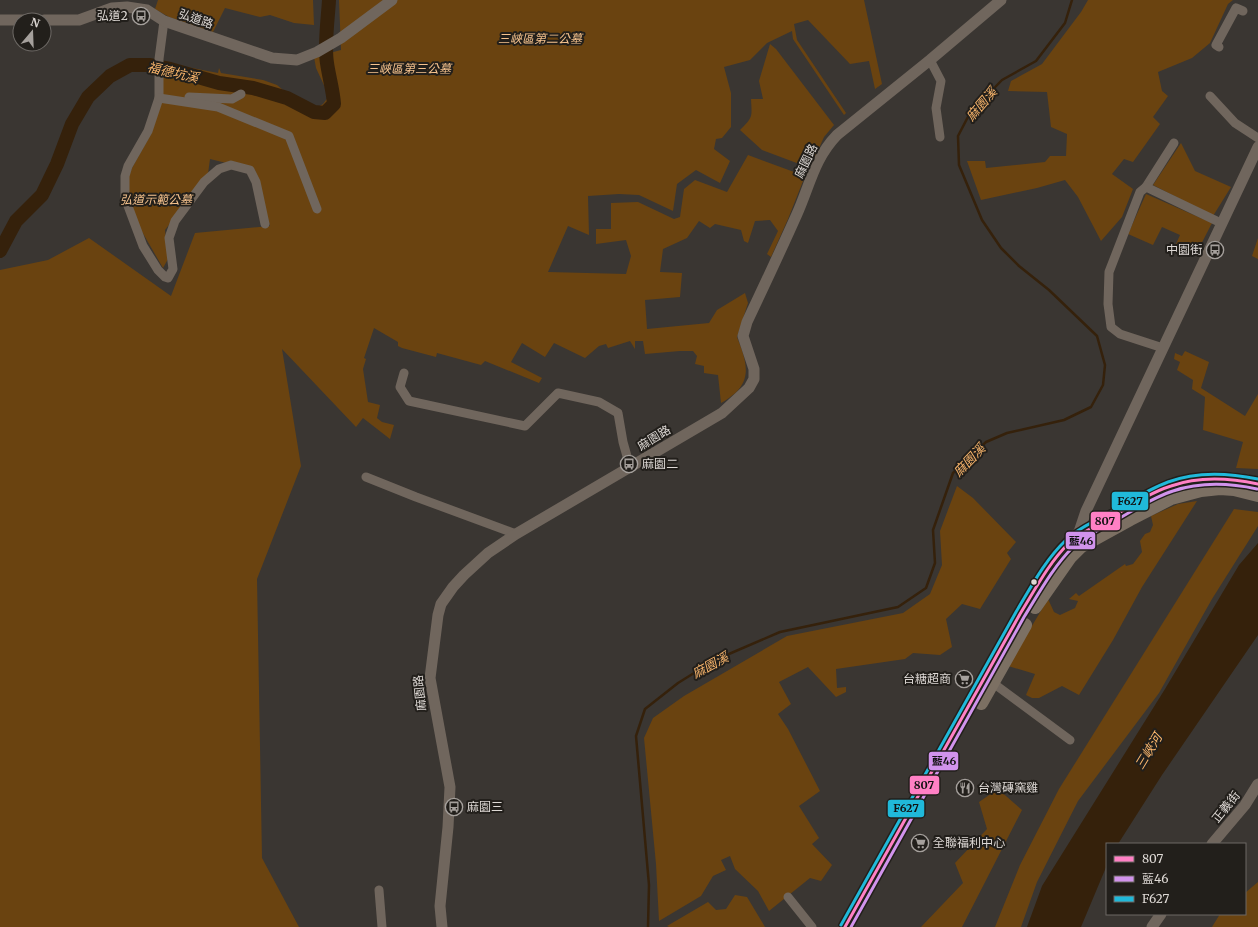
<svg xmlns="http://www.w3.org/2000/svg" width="1258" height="927" font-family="Merriweather,'Noto Sans TC',serif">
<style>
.green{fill:#6a4310}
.water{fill:#35210b}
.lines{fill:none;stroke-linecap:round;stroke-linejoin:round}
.stream{stroke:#35210b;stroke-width:2.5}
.river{stroke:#35210b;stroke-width:14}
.minor{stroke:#70665d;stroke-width:9}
.tertiary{stroke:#70665d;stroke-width:11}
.primary{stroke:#7c7063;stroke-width:14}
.bus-1-casing{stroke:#221f1b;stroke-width:6}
.bus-2-casing{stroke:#221f1b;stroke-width:6}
.bus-3-casing{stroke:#221f1b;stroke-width:6}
.bus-1{stroke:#ff80c5;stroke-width:3}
.bus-2{stroke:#d193ec;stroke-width:3}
.bus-3{stroke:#20b9da;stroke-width:3}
.bus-dot{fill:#ded9d5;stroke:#221f1b;stroke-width:1.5}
.labels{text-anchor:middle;stroke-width:4;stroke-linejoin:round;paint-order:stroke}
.poi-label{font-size:12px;fill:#ded9d5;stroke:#221f1b;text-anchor:start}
.street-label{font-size:12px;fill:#ded9d5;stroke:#221f1b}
.park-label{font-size:12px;font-style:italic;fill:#f5c28d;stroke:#221f1b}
.water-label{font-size:13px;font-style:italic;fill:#fab66c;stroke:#221f1b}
.line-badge{stroke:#221f1b;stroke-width:1.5}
.pale-badge-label{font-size:11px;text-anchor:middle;font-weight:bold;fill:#111}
</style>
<rect width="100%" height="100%" fill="#3a3632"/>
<g class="green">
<path d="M158,0h155l1,25 -20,-2 -24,-8 -10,2 -35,-9 -12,24 -44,-15 -14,-8z"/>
<path d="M339,0h525l18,84 -7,5 -6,-28 -19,3 -42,-44 -14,4 3,16 49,73 -2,2 -51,-76 -1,-8 -25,12 -17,17 -26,7 7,26v34l-9,11 -6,1 -2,10 16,12 -10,22 -24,-13 -19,14 -4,27 -34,-16 -20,-1 -31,2 1,39 -21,-9 -20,46 78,2 5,-18 -5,-16 -30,4v-15h15v-26l27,-1 36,17 6,-2 4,-28 11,-9 32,12 21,-37 57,21 -17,43 -17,38 -4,-3 11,-23 -8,-11 -15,1 -7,22 -4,-2 -3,-11 -26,-6 -5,4 -11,-7 -12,17 -24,11 -3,23 22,1 -2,24 -35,3 2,29 62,-6 8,-13 28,-17 3,10 -11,34c12,30 16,48 -16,66l-3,-28 -14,-2v-7l-9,-2 2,-8 -4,-5h-13l-35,3 -2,-13h-8v8l-5,-8 -22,7 -2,-4 -7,2 -14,12 -31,-15 -9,14 -23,-14 -11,19 31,16 -3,5 -54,-22 -4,4 -44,-12 -1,4 -34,-9 -4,-2v-4l-24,-14 -10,30 2,1 -3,10 5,33 12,3 -3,13 5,4 12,3 -4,14 -27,-21 -7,9 -74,-78 19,117 -44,113 5,279 37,69h-299v-657l48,-10 41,-22 82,58 24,-63 75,-7 -15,-56 -45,-11 -2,15 -43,56 3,29 -5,9 -26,-45 -9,-27v-18l4,-10 19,-34 11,-39 2,-34 23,6 31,6 1,-5 2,5 42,7 14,5 12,10 16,10 13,2 5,-3 6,-8 -13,-28 -2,-11 27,-7z"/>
<path d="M1088,0h145l-5,4 -18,39 -18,15 -34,14 4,19 6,5 -15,21 7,7 -27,38 -9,-3 -12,15 21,15 -11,28 -21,24 -23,-44 -13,-17 -28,8 -56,12 -14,-39h18l1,7 59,-6 5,-6h16l1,-22 -16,-7 -4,-35 -39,-1 3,-10 31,-17 39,-52z"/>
<path d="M770,44l6,5 58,76 -10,12 -14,31 -48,-18 -22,-20c13,-13 12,-12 11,-31h12l-4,-18z"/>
<path d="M1181,143l14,28 36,16 -18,29 -60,-31z"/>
<path d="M1146,194l66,29 -16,31 -20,-10 4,-9 -18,-8 -9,18 -25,-11z"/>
<path d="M1258,238v21l-6,-3z"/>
<path d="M1185,351l24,11 -8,26 44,28 13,-22v75l-22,-1 7,-26 -40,-12 2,-33 -13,-8 1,-9 -16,-10 3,-8 -6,-3 1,-6 7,3z"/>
<path d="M957,486l16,12 43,44 -9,11 4,6 -31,50 -18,-5 -16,15 6,28 -12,8 -27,-2 -8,6 -69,10 1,19 9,-1v5l-10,5 -28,-30 -29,15 12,22 -13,10 10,15 32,62 -21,15 20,32 -7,6 20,21 -11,16 -11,-3 -41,33 -11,-20 -23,-22 -5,-13 -9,4 5,10 -13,6 -12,20 -42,25 -3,-57 -12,-126 9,-20 31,-22 103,-60 116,-23 27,-19 12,-29 -2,-34z"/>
<path d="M1197,501l-55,86 -29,53 -34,55 -17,-9 -23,12h-7l-6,-3 9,-21 -27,-8 40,-67 6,13 6,3 15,-7 3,-7 -9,-2 7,-6 3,3 46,-32 1,2 7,-2 9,-12 -2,-11 5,-7 5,-2 3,-7 -2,-9 27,-12z"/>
<path d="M1234,509l24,3v14l-46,73 -53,94 -81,108 -41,81 -16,45h-26l25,-62 39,-76z"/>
<path d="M998,789l24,21 -60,117h-41l42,-44 -8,-20 32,-34 -8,-27z"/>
<path d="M1258,882v45h-46l8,-13h25v-21z"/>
<path d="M735,895l12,2 18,30h-96l-2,-1 41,-24 8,8 10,-1z"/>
</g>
<path class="water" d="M1258,543v92l-96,140 -44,69h-11v21l-26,62h-54l15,-41 123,-197 74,-124z"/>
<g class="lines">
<path class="stream" d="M648,927l1,-42 -13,-149 9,-27 33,-26 37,-23 65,-28 118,-25 28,-19 9,-25 -2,-33 20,-57 33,-31 21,-9 57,-13 27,-13 12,-22 2,-20 -8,-29 -48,-46 -30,-24 -18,-18 -19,-28 -23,-55 -1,-29 12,-23 32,-33 34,-19 29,-38 7,-23"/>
<path class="river" d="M0,251l16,-30 26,-26 15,-31 15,-40 16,-27 22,-21 20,-11h19l21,4 49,14 34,5 34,10 27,14 11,1 9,-9c-1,-14 -5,-27 -7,-41 -3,-18 1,-44 2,-63"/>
<g class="minor">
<path d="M164,21l-5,38v39l-11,33 -20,35 -3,10v22l18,48 15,24 7,7 3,1 5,-9 -4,-31 6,-17 29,-39 15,-13 12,-4 19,5 6,12 9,42"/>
<path d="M1219,47l-3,-2 20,-37 7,3"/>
<path d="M930,60l11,21 -5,27 4,29"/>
<path d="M1210,96l25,27 23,15"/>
<path d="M189,97l43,2 9,-5"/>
<path d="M159,98l59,9 71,29 28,73"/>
<path d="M1146,187l28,-44"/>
<path d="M1163,348l-43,-14 -9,-7 -3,-23 1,-32 31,-80 6,-5 75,36"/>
<path d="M404,373l-4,14 9,14 116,25 33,-33 41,9 19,11 5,29 7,25"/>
<path d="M366,477l50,20 100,37"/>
<path d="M993,683l77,57"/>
<path d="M379,890l3,37"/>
<path d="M788,897l24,30"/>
</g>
<g class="tertiary">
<path d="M0,20h26"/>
<path d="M44,20h35l33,-12 15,-1 20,3 17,11 108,37 25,2 20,-8 24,-14 51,-38"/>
<path d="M1079,538l-1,-3 8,-24 172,-364"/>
<path d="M1212,844l33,-39 13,-21"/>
<path d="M442,927l-2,-21 8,-79 2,-40 -20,-109 8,-63 3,-11 12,-17 11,-12 24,-22 28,-19 206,-121 27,-25 5,-9v-10l-11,-33 4,-14c17,-36 34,-72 50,-108 13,-29 17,-55 40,-79l93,-75 71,-60"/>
<path d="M1152,927l9,-13"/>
</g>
<g class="primary">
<path d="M1035,607l35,-50 11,-11 49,-27 41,-21 30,-8 19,-2 14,1 24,6"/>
<path d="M981,703l44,-78"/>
<path d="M845,927l175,-313c17,-27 33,-58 57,-78 10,-8 24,-12 35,-19 19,-10 38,-23 59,-31 28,-9 59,-9 87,-2"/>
</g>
<defs>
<path id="bus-1" d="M845,927l175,-313c15,-24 28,-50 48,-70 12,-12 27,-17 41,-25 20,-12 40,-26 62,-33 28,-10 59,-8 87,-2"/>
<path id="bus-2" d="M851,927l173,-310c15,-24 29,-50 49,-70 11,-11 25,-16 38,-24 20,-11 40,-25 62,-32 27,-9 56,-8 84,-2"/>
<path id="bus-3" d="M841,925l175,-313c15,-25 29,-52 50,-72 12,-12 26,-17 41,-26 20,-11 40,-24 61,-32 29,-11 61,-9 90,-3"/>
</defs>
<use href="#bus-1" class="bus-1-casing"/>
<use href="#bus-2" class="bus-2-casing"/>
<use href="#bus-3" class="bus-3-casing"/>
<use href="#bus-1" class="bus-1"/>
<use href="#bus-2" class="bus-2"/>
<use href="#bus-3" class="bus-3"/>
</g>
<defs>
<symbol id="bus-ring" viewBox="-11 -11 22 22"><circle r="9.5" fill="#221f1b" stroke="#a5a09c" stroke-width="1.5"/><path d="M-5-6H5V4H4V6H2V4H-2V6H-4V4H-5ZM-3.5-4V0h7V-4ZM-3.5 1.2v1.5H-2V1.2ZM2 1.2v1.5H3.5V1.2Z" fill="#a5a09c"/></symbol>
<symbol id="supermarket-ring" viewBox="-11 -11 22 22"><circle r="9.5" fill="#221f1b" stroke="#a5a09c" stroke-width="1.5"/><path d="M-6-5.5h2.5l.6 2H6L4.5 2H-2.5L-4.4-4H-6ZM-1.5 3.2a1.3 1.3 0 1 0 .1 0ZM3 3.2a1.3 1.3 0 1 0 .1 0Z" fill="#a5a09c"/></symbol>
<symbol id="restaurant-ring" viewBox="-11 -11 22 22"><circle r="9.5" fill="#221f1b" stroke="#a5a09c" stroke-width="1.5"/><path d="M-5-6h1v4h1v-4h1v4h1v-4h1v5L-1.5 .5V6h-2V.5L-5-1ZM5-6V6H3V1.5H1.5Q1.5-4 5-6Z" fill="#a5a09c"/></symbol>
</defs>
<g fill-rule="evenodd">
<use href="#bus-ring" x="131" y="6" width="20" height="20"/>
<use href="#bus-ring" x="1205" y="240" width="20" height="20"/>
<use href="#bus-ring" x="619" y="454" width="20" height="20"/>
<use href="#supermarket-ring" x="954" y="669" width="20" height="20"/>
<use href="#restaurant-ring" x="955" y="778" width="20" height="20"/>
<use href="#bus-ring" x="444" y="797" width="20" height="20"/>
<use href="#supermarket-ring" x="910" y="833" width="20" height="20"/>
</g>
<circle class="bus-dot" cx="1034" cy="582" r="3.5"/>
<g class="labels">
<g class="poi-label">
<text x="128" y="20" text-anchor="end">弘道2</text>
<text x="1202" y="254" text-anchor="end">中園街</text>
<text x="642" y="468">麻園二</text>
<text x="951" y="683" text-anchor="end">台糖超商</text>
<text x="978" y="792">台灣磚窯雞</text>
<text x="467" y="811">麻園三</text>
<text x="933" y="847">全聯福利中心</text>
</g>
<g class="street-label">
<text transform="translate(196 19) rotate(19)" y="4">弘道路</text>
<text transform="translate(806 161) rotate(-64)" y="4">麻園路</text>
<text transform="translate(654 438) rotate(-31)" y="4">麻園路</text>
<text transform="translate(420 693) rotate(-96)" y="4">麻園路</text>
<text transform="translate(1226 807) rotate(-51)" y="4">正義街</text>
</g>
<g class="park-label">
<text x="540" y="43">三峽區第二公墓</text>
<text x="409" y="73">三峽區第三公墓</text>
<text x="156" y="204">弘道示範公墓</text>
</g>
<g class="water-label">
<text transform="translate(173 72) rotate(13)" y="5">福德坑溪</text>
<text transform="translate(981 104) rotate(-49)" y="5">麻園溪</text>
<text transform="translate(969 460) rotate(-46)" y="5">麻園溪</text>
<text transform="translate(710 665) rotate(-28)" y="5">麻園溪</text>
<text transform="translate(1148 751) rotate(-59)" y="5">三峽河</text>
</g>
</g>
<g class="line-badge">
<rect x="1111" y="491" width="38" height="20" rx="4" fill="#20b9da"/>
<rect x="1090" y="511" width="31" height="20" rx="4" fill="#ff80c5"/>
<rect x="1065" y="531" width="31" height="19" rx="4" fill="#d193ec"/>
<rect x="928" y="751" width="31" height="20" rx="4" fill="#d193ec"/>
<rect x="909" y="775" width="31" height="20" rx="4" fill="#ff80c5"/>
<rect x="887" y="799" width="38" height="19" rx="4" fill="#20b9da"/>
</g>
<g class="pale-badge-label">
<text x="1130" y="505">F627</text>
<text x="1105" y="525">807</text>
<text x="1081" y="545">藍46</text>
<text x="944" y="765">藍46</text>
<text x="924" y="789">807</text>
<text x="906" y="812">F627</text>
</g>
<rect x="1106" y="843" width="140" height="72" fill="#221f1b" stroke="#6d6965"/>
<rect x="1114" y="856" width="20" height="6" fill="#ff80c5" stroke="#6d6965"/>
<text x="1142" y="863" font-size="12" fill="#ded9d5">807</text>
<rect x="1114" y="876" width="20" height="6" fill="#d193ec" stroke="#6d6965"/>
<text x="1142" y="883" font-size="12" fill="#ded9d5">藍46</text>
<rect x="1114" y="896" width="20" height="6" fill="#20b9da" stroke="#6d6965"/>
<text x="1142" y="903" font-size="12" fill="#ded9d5">F627</text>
<g transform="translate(32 32) rotate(19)"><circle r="19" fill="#221f1b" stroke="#6d6965"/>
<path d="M0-3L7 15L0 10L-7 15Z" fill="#a5a09c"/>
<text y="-6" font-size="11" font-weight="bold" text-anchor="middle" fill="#ded9d5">N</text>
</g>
</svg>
